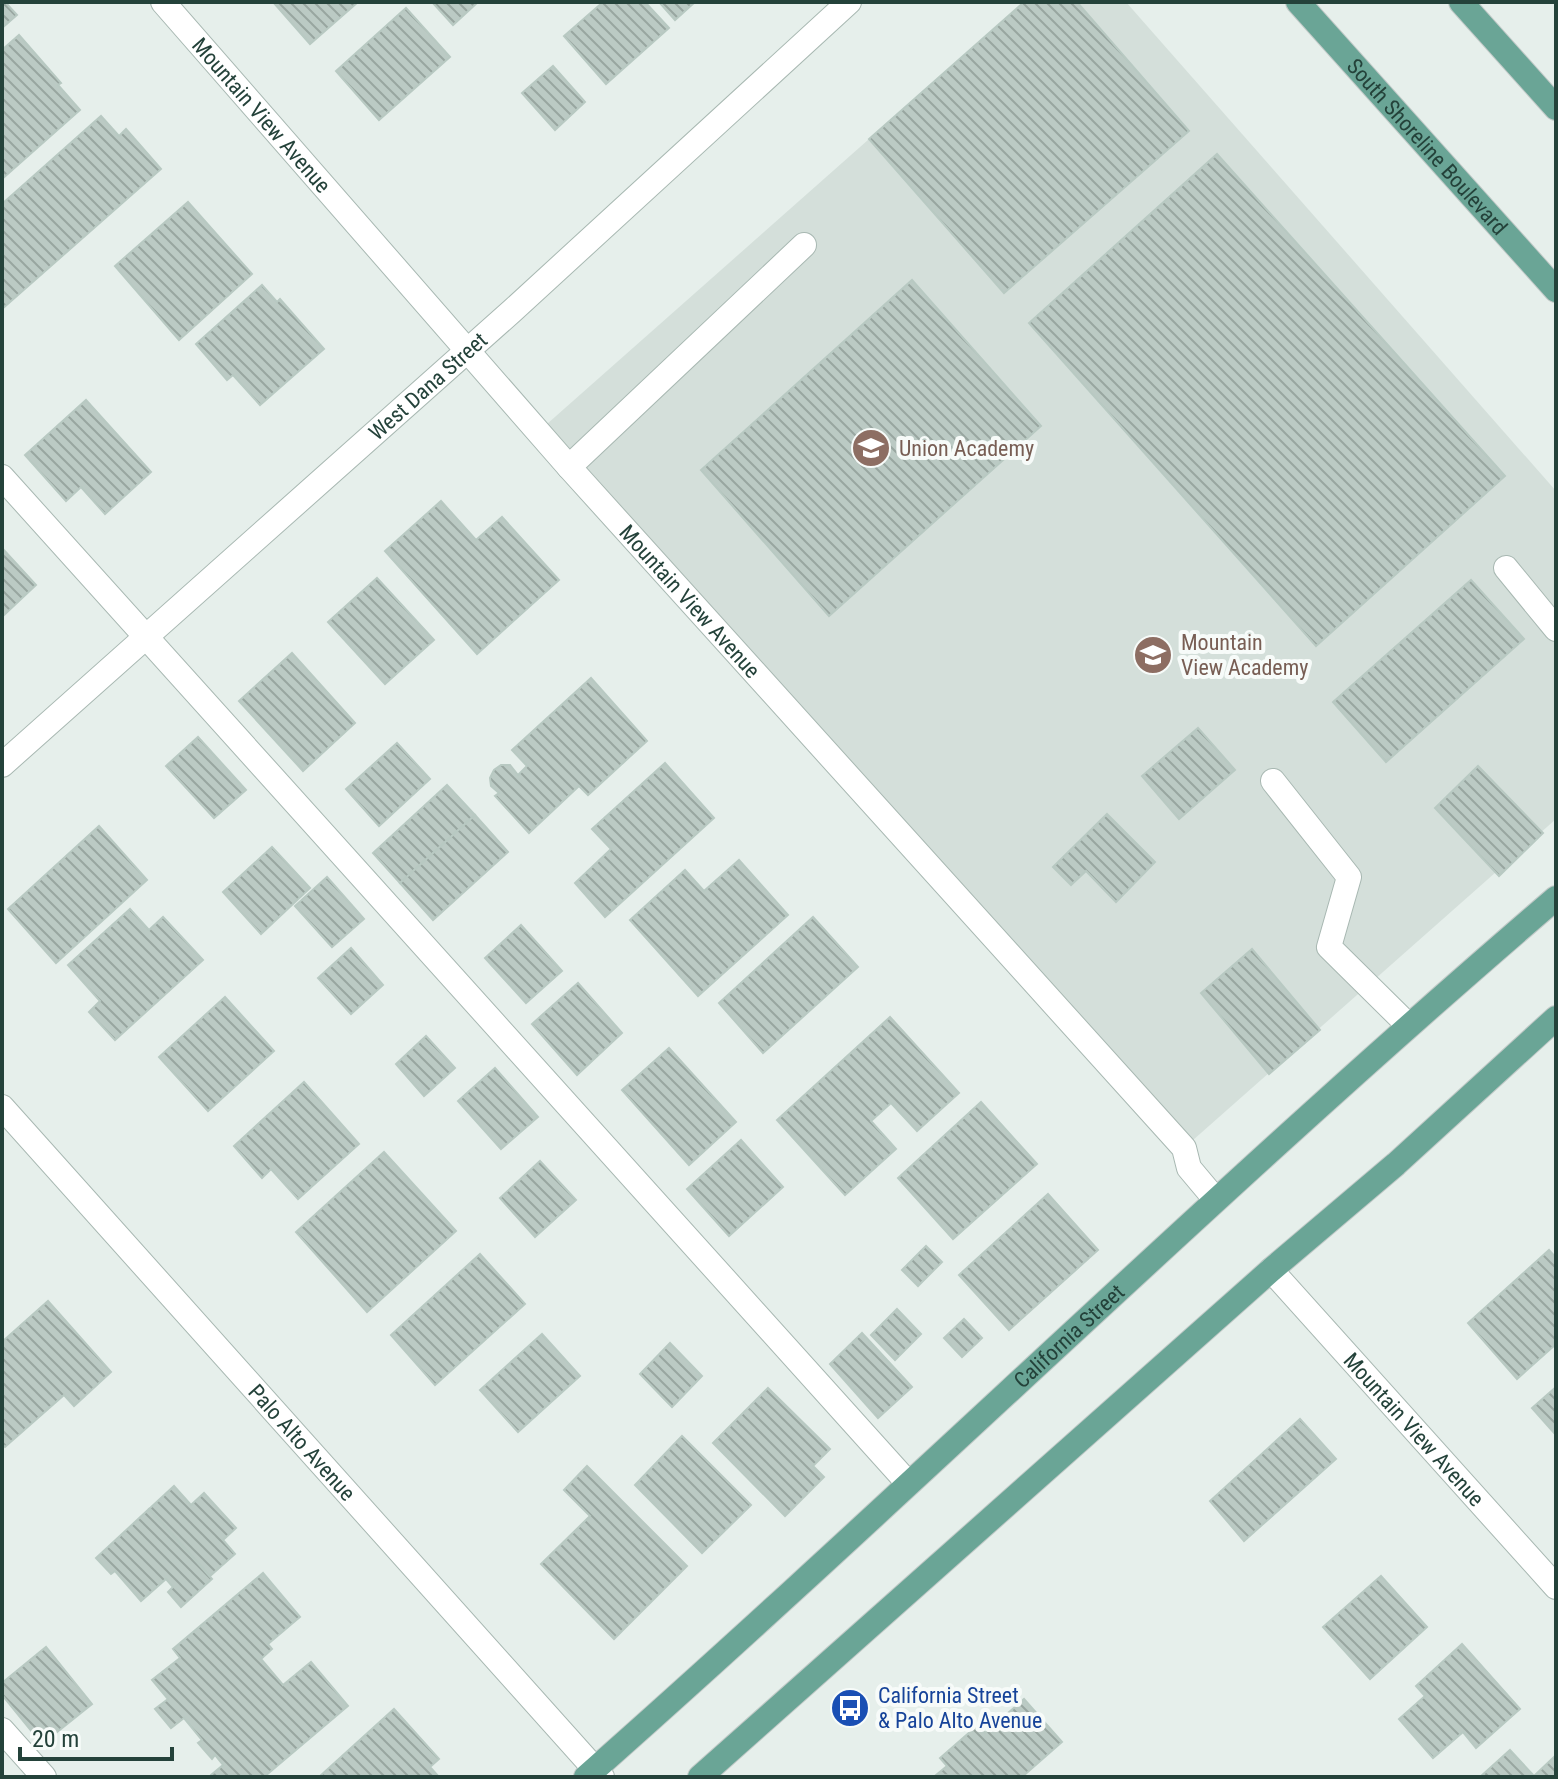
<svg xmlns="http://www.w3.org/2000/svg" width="1558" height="1779" font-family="'Roboto Condensed',sans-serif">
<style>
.built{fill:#d4dfda}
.building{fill:url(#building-back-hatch);stroke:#b8c9c2;stroke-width:2}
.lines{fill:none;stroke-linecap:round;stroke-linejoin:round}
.minor-casing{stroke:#a8b8b2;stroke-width:26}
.major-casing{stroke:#c2cac8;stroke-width:26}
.minor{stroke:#fff;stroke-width:24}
.major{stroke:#6aa596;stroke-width:24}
.labels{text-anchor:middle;stroke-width:8;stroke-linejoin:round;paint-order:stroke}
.street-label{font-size:22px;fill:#24423a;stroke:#f7fbf9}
.education-label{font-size:22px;fill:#785e54;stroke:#f7fbf9;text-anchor:start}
.transit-label{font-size:22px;fill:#164399;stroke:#f7fbf9;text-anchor:start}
</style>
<defs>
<pattern id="building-back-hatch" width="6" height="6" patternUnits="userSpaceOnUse" patternTransform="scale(2)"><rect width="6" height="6" fill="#bbcac4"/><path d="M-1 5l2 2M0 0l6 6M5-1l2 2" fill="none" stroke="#98a6a0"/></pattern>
</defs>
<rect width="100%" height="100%" fill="#e6efeb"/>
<path class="built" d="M1024,2h102l430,489v328l-372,329 -637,-724z"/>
<g class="building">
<path d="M2,2h3l12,13 -15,13z"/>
<path d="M273,2h85l-48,42z"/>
<path d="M432,2h46l-25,23z"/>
<path d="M603,2h42l24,26 -63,56 -42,-48z"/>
<path d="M659,2h36l-20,18z"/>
<path d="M1024,2h53l112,129 -185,162 -135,-154z"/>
<path d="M406,8l44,49 -71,63 -43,-49z"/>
<path d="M19,35l42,48 -3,2 22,25 -78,69v-129z"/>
<path d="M553,66l32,36 -30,28 -33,-37z"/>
<path d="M101,116l18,20 7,-7 35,40 -159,140v-105z"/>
<path d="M1217,154l288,322 -189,170 -287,-323z"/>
<path d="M188,202l64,72 -73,66 -64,-74z"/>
<path d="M912,280l129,146 -212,190 -128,-146z"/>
<path d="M262,285l15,17 3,-3 44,50 -64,56 -27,-30 -6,5 -31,-36z"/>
<path d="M86,400l65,72 -46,42 -24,-27 -15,14 -41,-46z"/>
<path d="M441,501l35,39 26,-23 57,63 -82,74 -92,-103z"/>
<path d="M2,548l34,37 -34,32z"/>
<path d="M377,578l57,62 -49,44 -57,-62z"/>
<path d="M1471,580l53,59 -138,123 -53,-60z"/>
<path d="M292,653l63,70 -52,48 -64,-70z"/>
<path d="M591,678l56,63 -59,54 -9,-9 -50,47 -34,-37 4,-3 -8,-7 -1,-8 4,-8 7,-5h9l8,10 9,-9 -15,-16z"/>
<path d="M1198,728l37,42 -56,49 -37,-43z"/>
<path d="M198,737l48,53 -32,28 -48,-52z"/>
<path d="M397,743l33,36 -51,47 -33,-37z"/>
<path d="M665,763l49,55 -109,99 -30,-34 36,-34 -19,-20z"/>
<path d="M1478,766l65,67 -44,43 -64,-68z"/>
<path d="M447,785l28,30 -75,68 -27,-30z"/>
<path d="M1107,814l48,48 -39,40 -30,-31 -15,14 -18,-18z"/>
<path d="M475,815l33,37 -75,68 -33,-37z"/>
<path d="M99,826l48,54 -91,83 -48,-54z"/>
<path d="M272,847l38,41 -49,46 -38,-42z"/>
<path d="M739,860l49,55 -90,81 -68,-76 55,-50 19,21z"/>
<path d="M327,877l37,42 -32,28 -37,-41z"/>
<path d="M130,909l19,21 14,-13 40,43 -88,80 -26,-28 11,-11 -32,-36z"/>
<path d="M813,917l45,50 -95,86 -44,-50z"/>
<path d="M521,925l41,46 -36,32 -41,-45z"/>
<path d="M351,948l32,37 -32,29 -33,-36z"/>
<path d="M1252,949l68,81 -51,44 -68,-81z"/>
<path d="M578,983l44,50 -45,42 -45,-51z"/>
<path d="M225,997l49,54 -66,60 -49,-54z"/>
<path d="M890,1017l69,76 -42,38 -26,-28 -20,18 25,28 -51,46 -68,-75z"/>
<path d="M426,1036l29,32 -31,28 -28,-32z"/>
<path d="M669,1048l67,74 -47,43 -67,-75z"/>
<path d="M495,1068l43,49 -37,32 -43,-48z"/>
<path d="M304,1082l55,62 -61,55 -27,-30 -9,9 -28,-32z"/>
<path d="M981,1102l56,62 -84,75 -55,-61z"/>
<path d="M741,1140l42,47 -54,49 -42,-47z"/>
<path d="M384,1152l72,79 -89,81 -71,-80z"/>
<path d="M540,1161l36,39 -41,37 -35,-39z"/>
<path d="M1048,1194l50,56 -89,80 -50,-55z"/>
<path d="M926,1246l16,16 -24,24 -16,-16z"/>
<path d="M1549,1250l7,8v86l-39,35 -49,-56z"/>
<path d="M480,1254l45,50 -90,81 -44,-50z"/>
<path d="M48,1301l63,71 -37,34 -10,-11 -59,52 -3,-3v-102z"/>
<path d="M897,1309l24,25 -26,26 -24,-25z"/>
<path d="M964,1319l18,19 -20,19 -18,-19z"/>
<path d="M862,1333l50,54 -34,31 -48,-54z"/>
<path d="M542,1334l38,42 -62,56 -38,-42z"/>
<path d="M670,1343l32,33 -30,31 -32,-33z"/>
<path d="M1556,1387v48l-24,-27z"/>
<path d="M768,1388l62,61 -17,17 11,11 -39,39 -72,-73z"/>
<path d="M1300,1419l36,40 -92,82 -34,-40z"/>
<path d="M682,1436l69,69 -49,48 -67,-68z"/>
<path d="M587,1466l100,100 -73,73 -73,-75 49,-48 -26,-26z"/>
<path d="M174,1486l17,19 13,-12 32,35 -13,12 12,14 -25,22 -61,-67z"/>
<path d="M149,1509l63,70 -31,28 -13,-15 5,-5 -7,-8 -25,22 -26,-30 -4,3 -15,-16z"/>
<path d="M263,1573l37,44 -32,27 4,5 -11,10 22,26 28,-23 37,44 -84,71h-52l-1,-2 12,-10 -8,-10 -3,4 -14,-16 4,-3 -18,-22 -13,10 -16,-19 13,-10 -16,-19 28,-22 -7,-9z"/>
<path d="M1381,1576l46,51 -57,52 -47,-52z"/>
<path d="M1462,1644l58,65 -44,39 -13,-16 -30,26 -34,-39 26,-23 -9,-10z"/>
<path d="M46,1647l46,57 -50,40 -40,-49v-12z"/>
<path d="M1024,1699l38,43 -40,35 -86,-2 11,-9 -7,-8 38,-33 7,8z"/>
<path d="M394,1709l45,50 -9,8 9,10h-120z"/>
<path d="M1510,1750l24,26 21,-20 1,21h-76z"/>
</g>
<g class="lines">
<defs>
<g id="minor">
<path id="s1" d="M163,2l406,465 615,681 5,20 26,31"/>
<path d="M569,467l235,-222"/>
<path d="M2,477l906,1006"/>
<path d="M1506,568l50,61"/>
<path id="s2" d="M2,765l510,-454 337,-309"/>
<path d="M1273,781l76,96 -20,70 79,78"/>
<path id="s3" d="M2,1107l600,670"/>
<path id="s4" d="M1271,1270l285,317"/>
<path d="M2,1730l42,47"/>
</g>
<g id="major">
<path id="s5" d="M1298,2l258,288"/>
<path d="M1461,2l95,106"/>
<path id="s6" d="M586,1777c327,-289 638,-595 970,-879"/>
<path d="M700,1777l571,-507 125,-106 160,-146"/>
</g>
</defs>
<use href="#minor" class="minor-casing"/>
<use href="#major" class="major-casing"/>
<use href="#minor" class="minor"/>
<use href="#major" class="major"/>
</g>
<defs>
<symbol id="school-disc" viewBox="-11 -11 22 22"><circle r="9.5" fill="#8d6e63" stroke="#f7fbf9"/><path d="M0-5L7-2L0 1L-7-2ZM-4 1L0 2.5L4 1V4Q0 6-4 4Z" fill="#fff"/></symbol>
<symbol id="bus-disc" viewBox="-11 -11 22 22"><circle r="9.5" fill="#1a4fb4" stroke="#f7fbf9"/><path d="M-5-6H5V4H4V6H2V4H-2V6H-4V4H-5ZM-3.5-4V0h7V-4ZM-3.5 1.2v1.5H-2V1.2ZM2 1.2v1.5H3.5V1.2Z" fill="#fff"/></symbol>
</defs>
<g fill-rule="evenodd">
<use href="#school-disc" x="849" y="426" width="44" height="44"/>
<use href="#school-disc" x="1131" y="633" width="44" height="44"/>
<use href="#bus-disc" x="828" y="1686" width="44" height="44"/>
</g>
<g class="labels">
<g class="street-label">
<text dy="8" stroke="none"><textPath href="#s1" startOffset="150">Mountain View Avenue</textPath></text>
<text dy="8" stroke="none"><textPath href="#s5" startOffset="194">South Shoreline Boulevard</textPath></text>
<text dy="8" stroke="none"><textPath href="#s2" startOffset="570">West Dana Street</textPath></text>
<text dy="8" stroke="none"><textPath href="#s1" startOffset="798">Mountain View Avenue</textPath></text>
<text dy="8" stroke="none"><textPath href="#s6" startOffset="654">California Street</textPath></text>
<text dy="8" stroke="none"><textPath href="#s4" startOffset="214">Mountain View Avenue</textPath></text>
<text dy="8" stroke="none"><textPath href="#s3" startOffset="450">Palo Alto Avenue</textPath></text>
</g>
<g class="education-label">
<text x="899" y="456">Union Academy</text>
<text x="1181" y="650">Mountain<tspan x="1181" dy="25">View Academy</tspan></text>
</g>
<g class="transit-label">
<text x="878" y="1703">California Street<tspan x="878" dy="25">&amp; Palo Alto Avenue</tspan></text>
</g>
</g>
<rect width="1558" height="1779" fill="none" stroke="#24423a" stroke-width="8"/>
<path d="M20 1747v12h152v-12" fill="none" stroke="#24423a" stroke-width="4"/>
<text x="32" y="1747" font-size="24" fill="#24423a" stroke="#f7fbf9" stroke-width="6" paint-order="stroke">20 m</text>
</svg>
